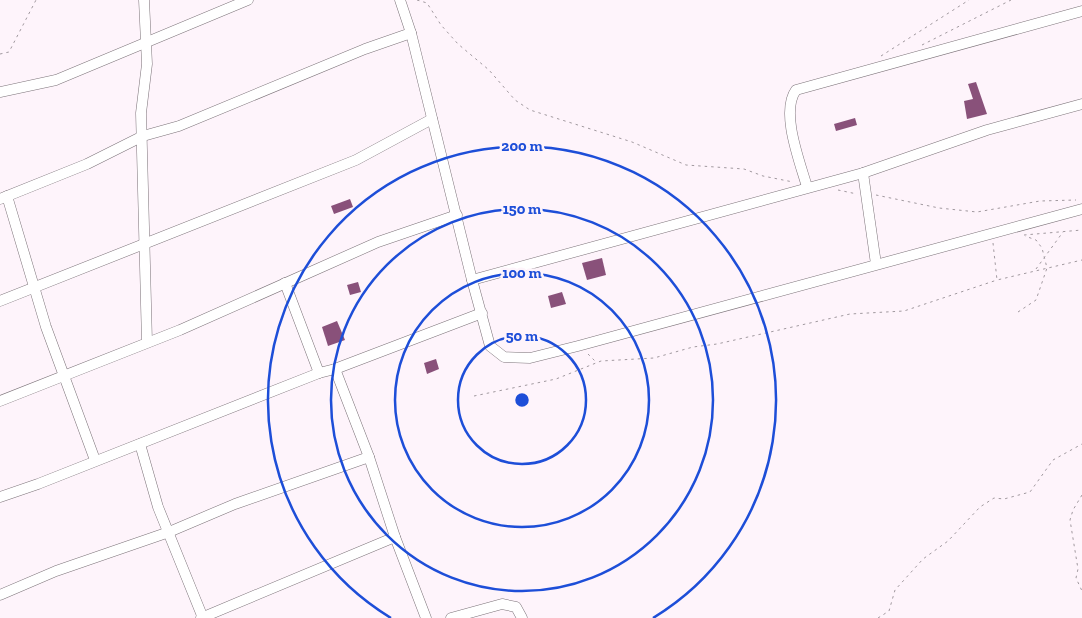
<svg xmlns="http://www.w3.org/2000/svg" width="1082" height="618" font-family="'Zilla Slab',serif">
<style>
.building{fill:#89517a}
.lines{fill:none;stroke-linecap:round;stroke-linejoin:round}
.minor-casing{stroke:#7c7379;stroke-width:11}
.path{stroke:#a1999f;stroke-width:1;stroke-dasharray:2.5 4;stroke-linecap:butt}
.minor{stroke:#fff;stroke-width:10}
.ring{fill:none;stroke:#1d4ed8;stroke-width:2.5}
.centre{fill:#1d4ed8;stroke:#fef4fb;stroke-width:2.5}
.ring-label{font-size:15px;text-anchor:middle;font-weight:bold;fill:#1d4ed8;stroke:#fef4fb;stroke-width:5;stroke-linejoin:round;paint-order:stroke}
</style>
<rect width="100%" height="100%" fill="#fef4fb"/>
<g class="building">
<path d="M976,82l11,32 -20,5 -3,-18 9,-2 -5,-15z"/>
<path d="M855,118l2,7 -21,6 -2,-7z"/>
<path d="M350,199l3,8 -19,7 -3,-8z"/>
<path d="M602,258l4,17 -19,5 -5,-17z"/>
<path d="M358,282l3,10 -11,3 -3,-10z"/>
<path d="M562,292l4,12 -15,4 -3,-12z"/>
<path d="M337,321l8,19 -17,6 -6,-19z"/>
<path d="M436,359l3,10 -12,5 -3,-11z"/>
</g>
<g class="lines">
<defs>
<g id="minor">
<path d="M144,0l3,64 -6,49 6,229"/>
<path d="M400,0l11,33 61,247 18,66 14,11 26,1 48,-12 504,-137"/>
<path d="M0,92l56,-12 192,-80"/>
<path d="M863,173l13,91"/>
<path d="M807,187c-7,-25 -27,-75 -11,-97l286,-79"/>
<path d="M7,196l39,131 49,133"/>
<path d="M0,199l87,-35 56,-28 36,-10 186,-77 46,-16"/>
<path d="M472,280l391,-107 124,-43 95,-26"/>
<path d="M285,283l34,90"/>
<path d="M0,301l356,-141 76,-41"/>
<path d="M335,369l34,88 26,80 31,81"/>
<path d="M0,401l180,-71 198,-88 79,-27"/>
<path d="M140,444l18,63 45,111"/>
<path d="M0,497l38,-13 281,-111 16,-4 147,-56"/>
<path d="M0,595l56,-24 113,-39 66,-28 134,-47"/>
<path d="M201,618l194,-81"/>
<path d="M451,618l51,-14 14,3 6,11"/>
</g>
</defs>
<use href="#minor" class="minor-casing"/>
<g class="path">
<path d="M417,0l10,3 14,22 17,19 31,26 26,30 15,10 102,32 54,23 58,4 19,7 30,6"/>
<path d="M922,45l89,-45"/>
<path d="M0,54l9,-2 27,-52"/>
<path d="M881,56l88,-56"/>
<path d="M838,190l19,4"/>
<path d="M876,195l63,13 38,4 63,-11 36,-1"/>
<path d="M1024,235l58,-5"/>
<path d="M993,243l4,37 85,-20"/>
<path d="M1036,269l27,-37"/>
<path d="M1018,312l18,-12 11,-32 -5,-20 -6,-8 -11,-4"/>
<path d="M588,354l8,8"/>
<path d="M474,396l82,-17 45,-18 53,-3 39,-11 24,-3 133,-30 54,-3 93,-31"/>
<path d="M1082,495l-9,15 -3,10 8,49 -2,9 6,13"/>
<path d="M878,618l11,-7 6,-21 28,-31 25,-18 32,-34 14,-9 10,1 26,-7 23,-32 29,-16"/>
</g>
<use href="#minor" class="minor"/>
</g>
<g class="ring">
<circle cx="522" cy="400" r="64"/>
<circle cx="522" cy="400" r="127"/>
<circle cx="522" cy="400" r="191"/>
<path d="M391 618A254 254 0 1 1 653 618"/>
</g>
<circle cx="522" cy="400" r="8" class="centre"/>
<g class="ring-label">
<text x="522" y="151">200 m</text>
<text x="522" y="214">150 m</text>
<text x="522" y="278">100 m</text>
<text x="522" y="341">50 m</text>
</g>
</svg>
